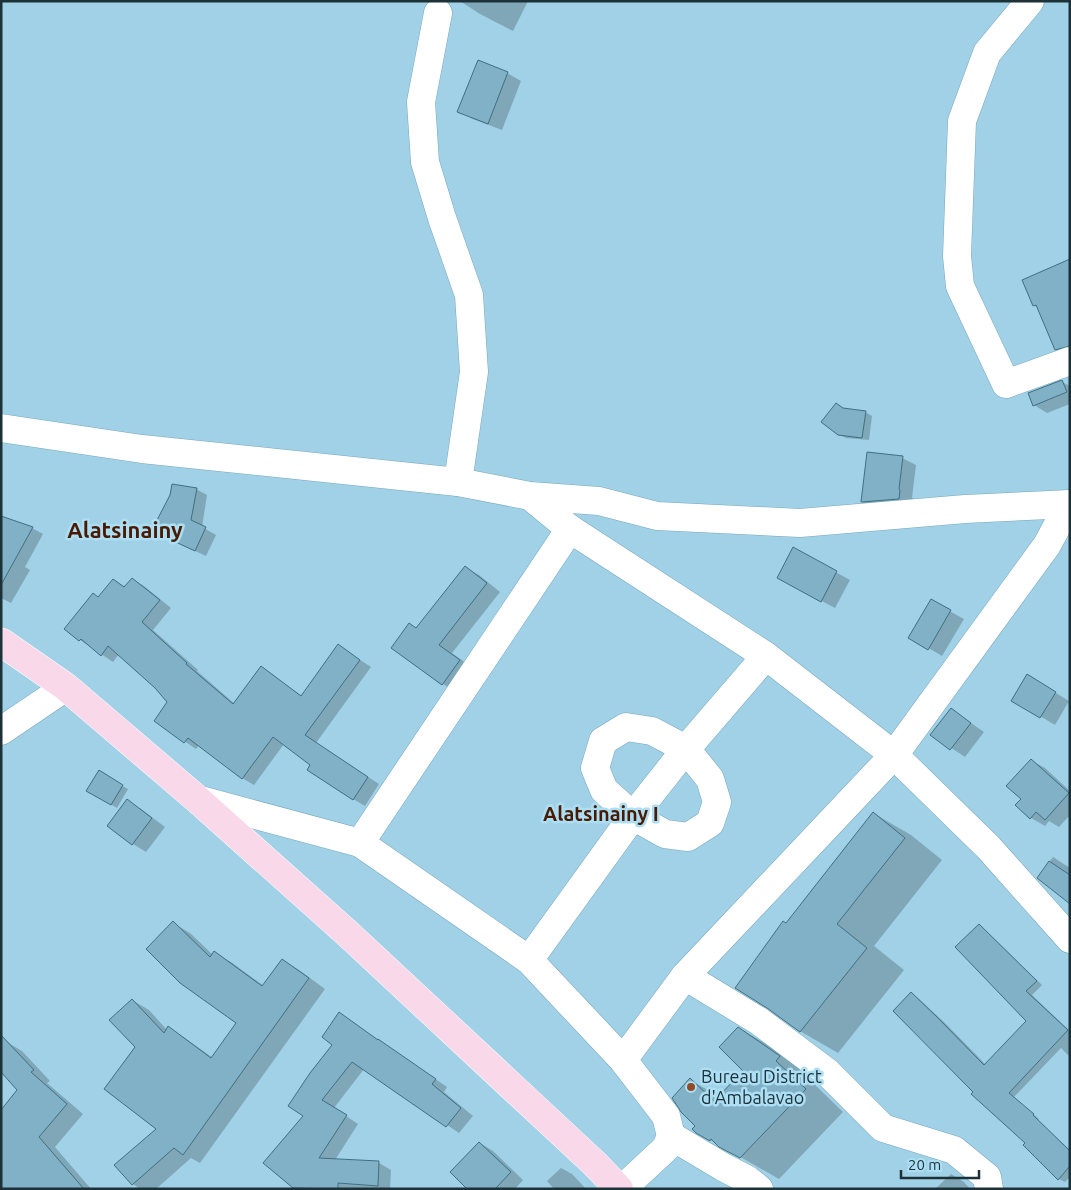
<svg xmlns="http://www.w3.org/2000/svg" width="1071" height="1190" font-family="Ubuntu,sans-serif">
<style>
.shadow{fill:#0003}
.building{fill:#81b1c6;stroke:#406f82}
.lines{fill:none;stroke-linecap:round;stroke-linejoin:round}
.minor-casing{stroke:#78a7bc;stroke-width:29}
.major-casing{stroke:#fff;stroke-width:29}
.minor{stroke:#fff;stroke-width:28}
.major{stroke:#f9d8e9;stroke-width:28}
.poi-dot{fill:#924b26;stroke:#addff4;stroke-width:2}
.labels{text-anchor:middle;stroke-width:5;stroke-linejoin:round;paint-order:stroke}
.poi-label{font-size:18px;fill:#1d3139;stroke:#addff4;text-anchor:start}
.quarter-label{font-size:20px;font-weight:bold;fill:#491a00;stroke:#addff4}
.district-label{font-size:22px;font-weight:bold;fill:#491a00;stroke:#addff4}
</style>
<rect width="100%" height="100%" fill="#a0d1e7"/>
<g class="shadow">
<path d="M460,1h68l-15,30 -33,-17z"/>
<path d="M507,73l14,8 -19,49 -29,-11 -14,-8z"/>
<path d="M1024,280l46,24v52l-14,-7 -18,-41 -4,-3z"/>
<path d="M1062,382l8,4v18l-23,9 -13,-8z"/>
<path d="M842,408l23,4 7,4 -3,24 -23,-2 -8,-4z"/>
<path d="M902,458l14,7 -4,33 2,1 -1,7 -37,3 -14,-7z"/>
<path d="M196,489l11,6 -5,32 14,8 -10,21 -26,-12 -8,-14 -1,-34z"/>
<path d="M1,518l31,10 11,6 -18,33 5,3 -19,33 -10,-5z"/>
<path d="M794,549l56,31 -15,28 -43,-23z"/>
<path d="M465,568l14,7 21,17 -48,61 21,15 -17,24 -13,-8 -26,-55z"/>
<path d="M132,579l12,7 27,22 -18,22 45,40 -1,1 38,33 27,-36 40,28 37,-50 32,21 -55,76 63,41 -14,22 -12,-7 -41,-35 -28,-20 -30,41 -12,-7 -43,-33 -3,4 -41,-28 14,-19 -13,-14 -37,-34 -6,8 -33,-22 -14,-12 33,-30 14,-18 13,7z"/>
<path d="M931,601l33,18 -22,37 -32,-19z"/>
<path d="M1041,684l28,17 -14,24 -42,-25z"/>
<path d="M951,709l33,23 -19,25 -33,-22z"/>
<path d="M1031,760l14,8 25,23v24l-11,12 -10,-6 -4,5 -14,-8 -9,-20z"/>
<path d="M99,772l29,17 -11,19 -29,-17z"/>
<path d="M127,801l14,8 24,18 -19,25 -13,-8z"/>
<path d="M873,813l38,22 31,25 -68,86 30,24 -66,83 -38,-22 -14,-107z"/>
<path d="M1053,857l17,11v34l-32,-24z"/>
<path d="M173,923l17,10 23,22 1,-2 17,9 33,24 18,-26 17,10 26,19 -125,174 -9,-5 -35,31h-16l-7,-5 25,-55 -22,-82 -4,-47 17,10 18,20 2,-2 16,10 28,20 25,-35z"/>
<path d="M979,926l6,4 57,55 -10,10 38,36v26l-9,-9 -47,49 25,22 -1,1 32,30v27l-5,5 -6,-3 -34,-34 2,-2 -52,-51 -64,-98 7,4 27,25 41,42 42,-44z"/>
<path d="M340,1014l107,73 -3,5 29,24 -14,17 -95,-64 -30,39 24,16 -23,36 44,3 12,7 -1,19h-98l13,-74 29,-71z"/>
<path d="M739,1028l37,22 41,29 -4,4 30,29 -64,67 -82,-47 -7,-52 30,17 25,-26z"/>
<path d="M5,1041l17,10 28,30 -3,2 36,31 -28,33 36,42h-90l18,-99z"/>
<path d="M480,1143l13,8 30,29 -8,9h-46z"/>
<path d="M561,1168l11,6 14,15h-32l-7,-8z"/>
<path d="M951,1174l13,8 6,7h-35z"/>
</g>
<g class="building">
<path d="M478,60l30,12 -20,52 -31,-12z"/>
<path d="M1070,259v87l-15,4 -19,-45 -3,1 -11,-26z"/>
<path d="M1062,380l5,12 -34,14 -5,-13z"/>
<path d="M836,403l7,5 23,3 -4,27 -24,-3 -17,-13z"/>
<path d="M867,452l36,4 -4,33 1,1 -1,9 -38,3z"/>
<path d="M172,484l25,4 -6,32 15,7 -11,24 -28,-13 4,-8 -15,-8 14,-27z"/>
<path d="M1,516l32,11 -32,58z"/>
<path d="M793,547l44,24 -16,31 -44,-24z"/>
<path d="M465,566l22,17 -48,62 21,15 -18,25 -51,-37 18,-25 7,5z"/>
<path d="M132,578l28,22 -18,22 45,41 -1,1 47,40 28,-38 40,30 37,-52 22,16 -55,75 63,42 -15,23 -46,-30 3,-5 -37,-28 -31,42 -54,-41 -4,5 -30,-22 13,-19 -12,-14 -47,-42 -7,10 -20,-17 -2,2 -15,-12 29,-36 5,4 15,-18 11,8z"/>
<path d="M931,599l20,11 -23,40 -20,-12z"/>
<path d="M1027,674l29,18 -16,26 -29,-17z"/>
<path d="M951,708l20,15 -21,27 -20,-15z"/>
<path d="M1031,759l38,34 -24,27 -9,-8 -6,7 -15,-14 6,-6 -15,-13z"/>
<path d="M99,770l24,15 -12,20 -25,-14z"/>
<path d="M127,799l25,19 -20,27 -25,-19z"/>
<path d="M873,812l32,26 -68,86 30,24 -67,84 -33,-24 -32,-20 48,-67 3,2z"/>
<path d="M1049,861l21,14v29l-33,-26z"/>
<path d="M173,921l37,36 4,-6 48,35 20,-27 27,19 -126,177 -9,-7 -42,37 -18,-20 42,-36 -52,-40 31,-42 -26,-27 23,-21 32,34 4,-7 43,32 25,-35 -56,-40 -34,-34z"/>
<path d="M979,924l58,57 -11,10 42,39 -59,63 25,21 -1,1 37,36v15l-12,14 -35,-35 2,-2 -54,-49 2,-2 -80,-81 18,-19 27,26 46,47 42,-44 -71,-74z"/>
<path d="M339,1012l39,28v-1l58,40 -4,5 29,24 -15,19 -94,-65 -30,38 25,15 -28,43 60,3 -1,25 -40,-3v6l-45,-1 -30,-25 40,-47 -15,-10 22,-33 22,-28 -10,-8z"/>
<path d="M738,1027l42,29 -4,5 30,28 -66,69 -21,-11 -8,-8 -1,2 -14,-8 -4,-4 3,-3 -14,-14 -9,-14 18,-20 24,23 29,-30 -24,-24z"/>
<path d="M1,1035l33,35 -3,2 36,32 -28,33 45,52h-83v-79l16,-20 -16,-18z"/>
<path d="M479,1142l32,30 -16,17h-28l-17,-17z"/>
</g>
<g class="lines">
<defs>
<g id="minor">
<path d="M1030,1l-43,52 -25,68 -5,135 3,30 46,98 64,-23"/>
<path d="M438,13l-17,89 4,60 17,56 27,77 5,77 -16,110"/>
<path d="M1,428l141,21 316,33 72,14 69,5 58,15 143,7 165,-14 105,-5"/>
<path d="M530,496l40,33 196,127 128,99 95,93 81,91"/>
<path d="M626,727l26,4 34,18 24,30 7,23 -7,21 -22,14 -23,-3 -32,-18 -29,-26 -9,-22 8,-27z"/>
<path d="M1,731l65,-44"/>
<path d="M197,799l163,44 169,117 94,100 43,56 5,20 -5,12 -44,41"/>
<path d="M360,843l210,-314"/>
<path d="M529,960l104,-144 53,-67 80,-93"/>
<path d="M685,976l74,45 68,51 56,56 71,22 33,27 2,12"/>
<path d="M623,1060l62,-84 209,-221 153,-210 22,-41"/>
<path d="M671,1136l52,31 25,13 11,9"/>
</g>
<path id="major" d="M1,642l65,45 131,112 150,134 248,231 24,25"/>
</defs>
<use href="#minor" class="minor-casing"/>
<use href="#major" class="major-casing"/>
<use href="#minor" class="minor"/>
<use href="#major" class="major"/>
</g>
<circle class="poi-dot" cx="691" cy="1087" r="5"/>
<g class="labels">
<g class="poi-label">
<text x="701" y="1083">Bureau District<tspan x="701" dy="21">d'Ambalavao</tspan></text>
</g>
<g class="quarter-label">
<text x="601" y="821">Alatsinainy I</text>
</g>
<g class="district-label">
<text x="125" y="538">Alatsinainy</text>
</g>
</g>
<rect width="1071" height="1190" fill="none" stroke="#1d3139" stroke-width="5"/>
<path d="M901 1170v8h78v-8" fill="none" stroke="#1d3139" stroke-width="2.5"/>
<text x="908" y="1170" font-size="15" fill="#1d3139" stroke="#addff4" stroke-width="4" paint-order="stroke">20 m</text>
</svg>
